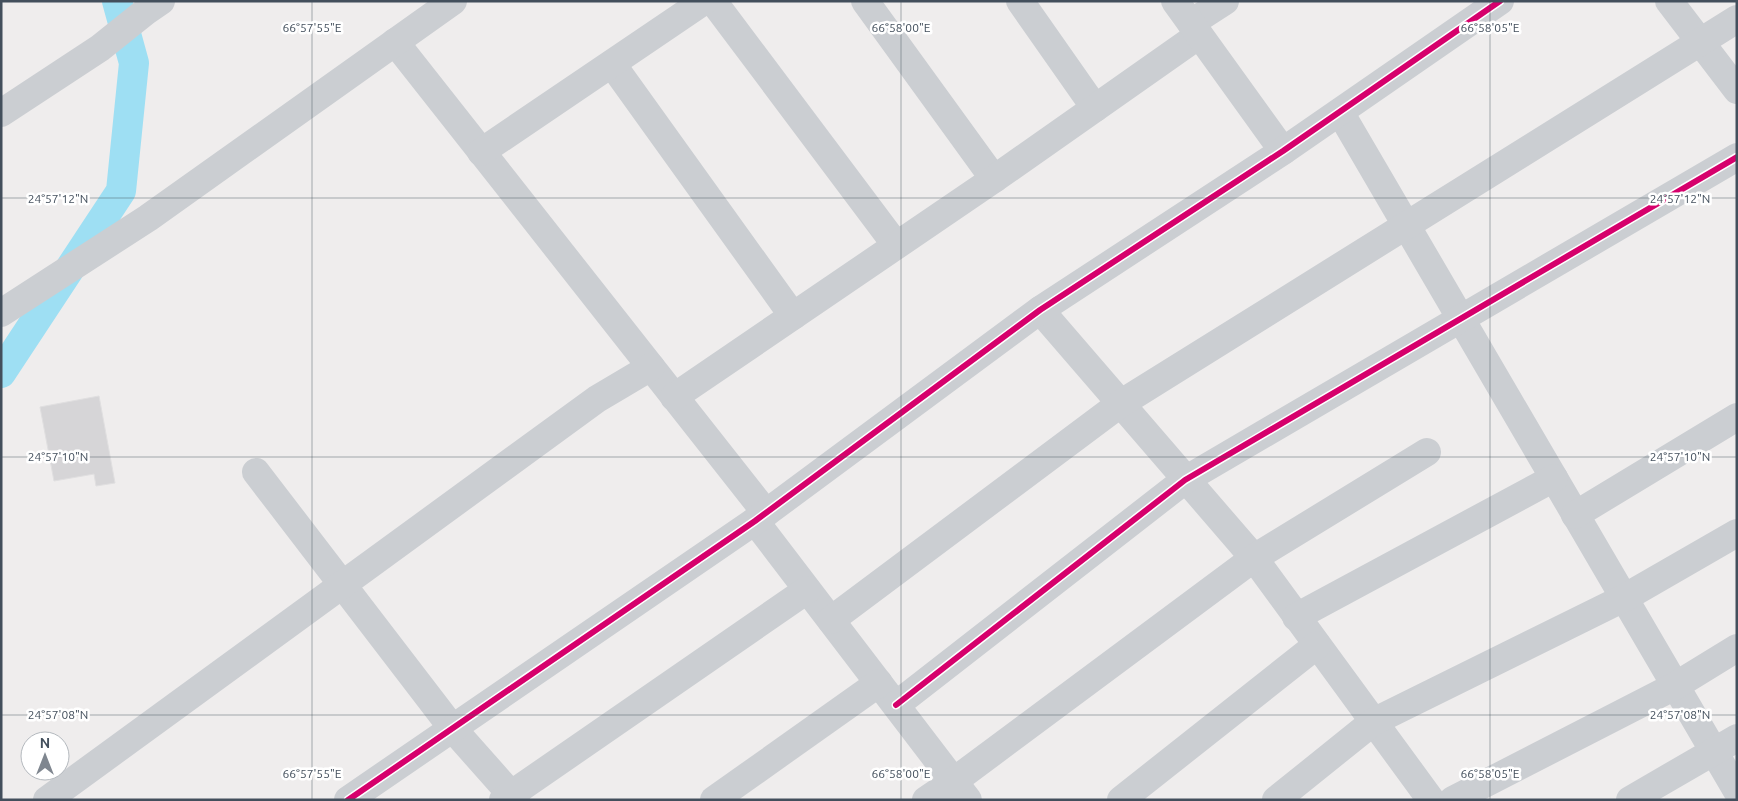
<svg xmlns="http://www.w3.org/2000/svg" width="1738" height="801" font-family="Ubuntu,sans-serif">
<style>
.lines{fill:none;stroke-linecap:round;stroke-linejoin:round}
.canal{stroke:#9edff3;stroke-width:30}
.building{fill:#d6d5d7;stroke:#e0dfe0}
.minor{stroke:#cbced2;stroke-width:28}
.tertiary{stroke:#cbced2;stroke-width:28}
.cycleway-casing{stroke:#fff;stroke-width:9}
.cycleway{stroke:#d6006c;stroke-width:6}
.ticks{fill:none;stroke:#434f5c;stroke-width:1;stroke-opacity:0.45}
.ticks-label{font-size:12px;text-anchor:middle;fill:#434f5c;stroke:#fff;stroke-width:5;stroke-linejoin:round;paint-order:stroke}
</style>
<rect width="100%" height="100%" fill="#efeded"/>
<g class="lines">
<path class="canal" d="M1,373l120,-182 13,-128 -17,-62"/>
</g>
<path class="building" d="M99,396l16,87 -19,3 -2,-12 -40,7 -14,-74z"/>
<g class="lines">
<g class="minor">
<path d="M713,1l183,244"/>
<path d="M865,1l129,178"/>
<path d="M1020,1l75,107"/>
<path d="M1669,1l68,89"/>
<path d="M1191,23l34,-22"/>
<path d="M395,42l371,471"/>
<path d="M612,64l181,252"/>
<path d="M1340,112l397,679"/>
<path d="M1,113l99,-65 45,-36 16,-11"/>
<path d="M481,152l223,-151"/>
<path d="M1040,310l214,248 177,242"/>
<path d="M674,397l320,-218 205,-144"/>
<path d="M256,472l197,257 63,71"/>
<path d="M1575,515l162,-98"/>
<path d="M755,521l213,279"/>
<path d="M1296,617l258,-139"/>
<path d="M831,620l289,-216 617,-385"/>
<path d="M896,705l289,-225 552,-323"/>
<path d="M47,800l550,-401 54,-32"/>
<path d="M503,800l304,-210"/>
<path d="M714,800l165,-117"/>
<path d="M926,800l28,-19 300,-223 173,-106"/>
<path d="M1121,800l196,-155"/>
<path d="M1276,800l97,-78 251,-124 113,-65"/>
<path d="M1453,800l222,-114 62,-38"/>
<path d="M1630,800l107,-62"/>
</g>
<g class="tertiary">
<path d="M1175,1l108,150"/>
<path d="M1,313l147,-95 305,-217"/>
<path d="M348,800l407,-279 285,-211 243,-159 217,-150"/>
</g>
<defs>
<g id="cycleway">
<path d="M896,705l289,-225 552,-323"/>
<path d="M348,800l407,-279 285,-211 243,-159 217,-150"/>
</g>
</defs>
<use href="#cycleway" class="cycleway-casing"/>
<use href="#cycleway" class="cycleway"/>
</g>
<path class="ticks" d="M312,1v799M901,1v799M1490,1v799M1,198h1736M1,457h1736M1,715h1736"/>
<g class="ticks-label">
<text x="312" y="32">66°57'55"E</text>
<text x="901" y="32">66°58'00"E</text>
<text x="1490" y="32">66°58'05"E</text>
<text x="58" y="203">24°57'12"N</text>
<text x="1680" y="203">24°57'12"N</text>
<text x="58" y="461">24°57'10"N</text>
<text x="1680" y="461">24°57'10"N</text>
<text x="58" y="719">24°57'08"N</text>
<text x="1680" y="719">24°57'08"N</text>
<text x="312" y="778">66°57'55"E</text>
<text x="901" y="778">66°58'00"E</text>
<text x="1490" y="778">66°58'05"E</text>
</g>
<rect width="1738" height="801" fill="none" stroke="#434f5c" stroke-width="5"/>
<g transform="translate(45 756)"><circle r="24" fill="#ffffff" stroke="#b4b9be"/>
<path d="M0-4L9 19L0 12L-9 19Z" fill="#7f868f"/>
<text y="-8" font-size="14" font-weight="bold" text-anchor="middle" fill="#434f5c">N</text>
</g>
</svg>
